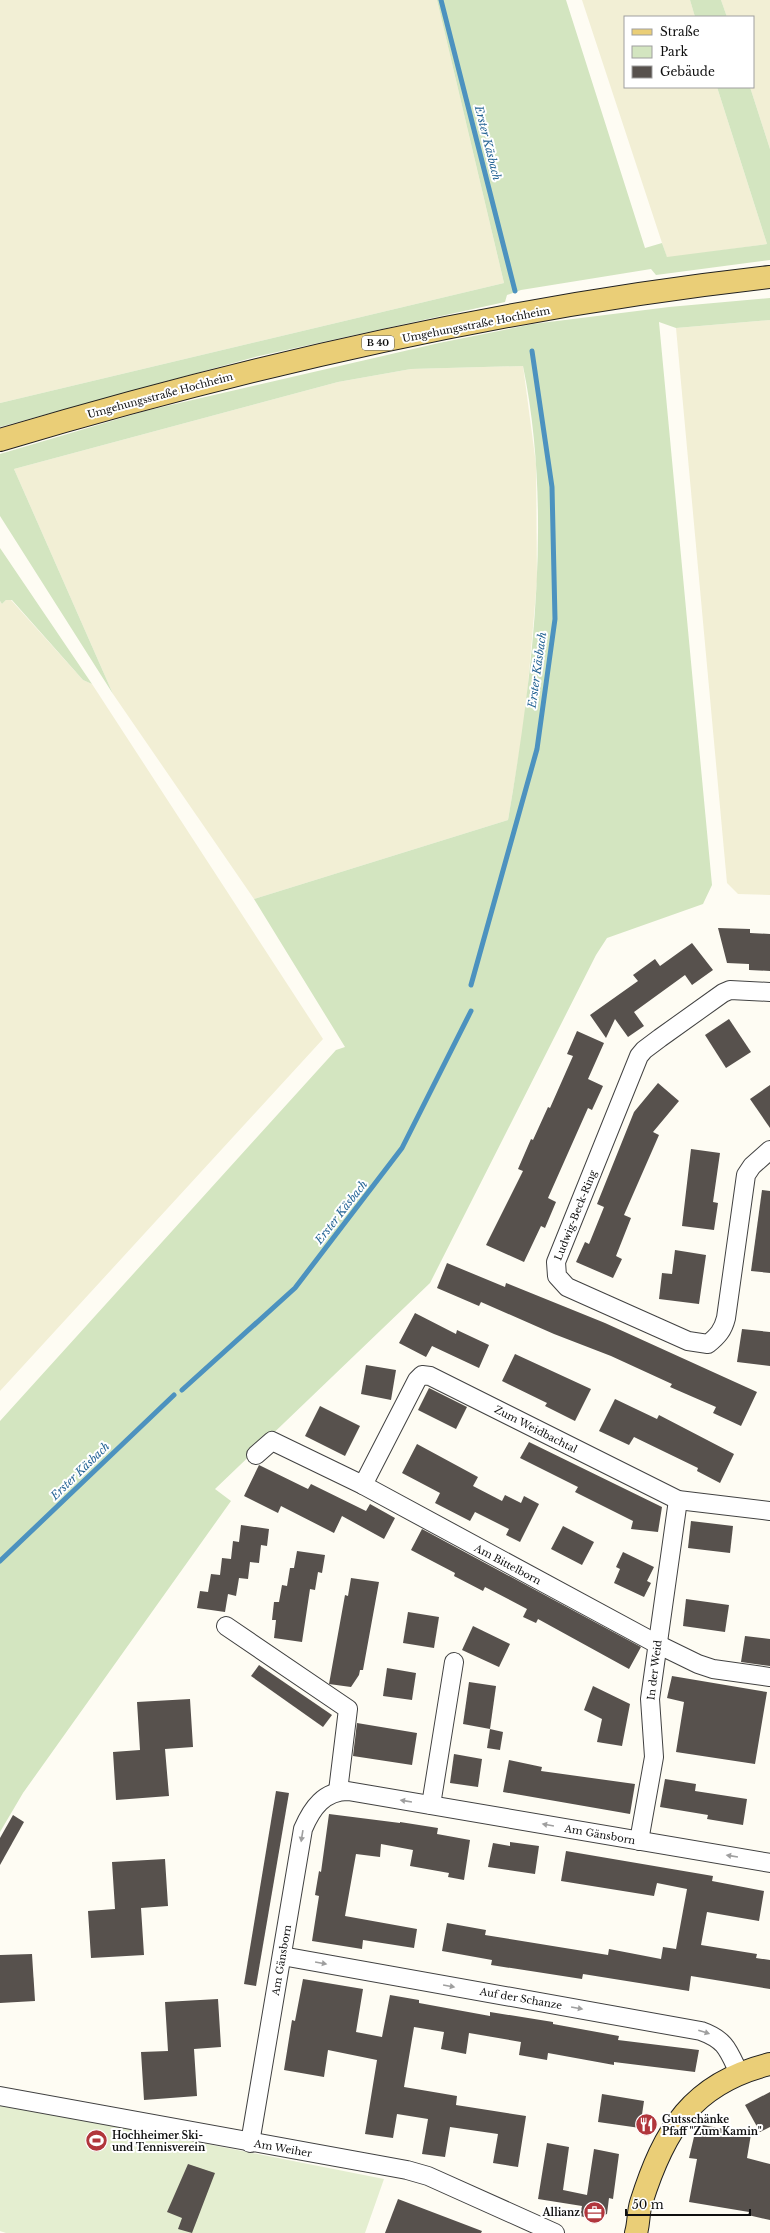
<svg xmlns="http://www.w3.org/2000/svg" width="770" height="2233" font-family="'Libre Baskerville',serif">
<style>
.farmland{fill:#f2efd5}
.green{fill:#d3e5c0}
.pitch{fill:#e4eed0}
.lines{fill:none;stroke-linecap:round;stroke-linejoin:round}
.stream{stroke:#4c92bf;stroke-width:5}
.building{fill:#57514d}
.minor-casing{stroke:#424242;stroke-width:20}
.major-casing{stroke:#202020;stroke-width:24}
.minor{stroke:#fff;stroke-width:18}
.major{stroke:#eace77;stroke-width:22}
.oneway{fill:#9f9f9f}
.labels{text-anchor:middle;stroke-width:4;stroke-linejoin:round;paint-order:stroke}
.shield{fill:#fff;stroke:#575757;stroke-width:1}
.shield-label{font-size:9px;font-weight:bold;fill:#0f0f0f}
.street-label{font-size:10px;fill:#0f0f0f;stroke:#fff}
.poi-label{font-size:10px;font-weight:bold;fill:#0f0f0f;stroke:#fff;text-anchor:start}
.water-label{font-size:11px;font-style:italic;fill:#256495;stroke:#fff}
</style>
<rect width="100%" height="100%" fill="#fefcf3"/>
<g class="farmland">
<path d="M0,0h437l67,283 -504,120z"/>
<path d="M582,0h108l5,17h-70v70h92l50,157 -100,14z"/>
<path d="M721,0h49v149l-20,-62h3v-70h-26z"/>
<path d="M770,320v575l-32,-1 -11,-11 -51,-555z"/>
<path d="M523,366l13,98 1,117 -12,138 -17,101 -254,79 -141,-205 -99,-225 324,-87 73,-13z"/>
<path d="M6,600h5l72,80 9,4 231,355 -323,352v-790l2,3z"/>
</g>
<g class="green">
<path d="M437,0h129l79,248 17,-5 5,14 100,-13 -50,-157h33l20,62v111l-114,15 -5,-6 -130,21 -14,5 -2,7 -246,54 -259,71v-24l504,-120z"/>
<path d="M690,0h31l6,17h-32z"/>
<path d="M770,298v22l-94,8 -17,-6 53,563 -9,19 -96,34 -11,17 -166,328 -215,206 16,12 -208,292 -23,39v-411l336,-371 9,-3 -91,-148 254,-79c25,-146 45,-308 15,-454l-112,3 -73,13 -324,87 99,225 -113,-178v-62l145,-43 294,-68 94,-19 136,-17z"/>
<path d="M0,548l92,136 -9,-4 -71,-80h-6l-4,4 -2,-3z"/>
</g>
<path class="pitch" d="M0,2103l384,76 -19,54h-359l-6,-2z"/>
<g class="lines">
<g class="stream">
<path d="M441,0l74,291"/>
<path d="M471,985l66,-236 18,-130 -3,-132 -20,-136"/>
<path d="M182,1390l113,-102 107,-140 69,-137"/>
<path d="M0,1561l174,-166"/>
</g>
</g>
<g class="building">
<path d="M718,928l32,1v4l20,1v37l-21,-1v-6l-22,-1z"/>
<path d="M692,943l21,27 -21,15 -7,-10 -51,37 10,14 -16,11 -13,-18 -9,19 -16,-23 48,-34 -5,-6 22,-16 5,7z"/>
<path d="M729,1019l22,33 -25,16 -21,-33z"/>
<path d="M577,1031l27,12 -16,36 15,7 -11,24 -4,-2 -40,90 8,4 -11,26 -4,-2 -17,36 -38,-17 37,-74 -5,-2 13,-30 2,1 15,-33 2,1 23,-52 -6,-2z"/>
<path d="M658,1083l21,18 -26,31 6,3 -35,80 7,3 -15,38 6,3 -9,19 -37,-16 9,-20 4,2 15,-37 -7,-3 37,-92z"/>
<path d="M770,1085v43l-20,-29z"/>
<path d="M691,1149l29,4 -7,49 5,1 -4,27 -32,-4z"/>
<path d="M762,1190l8,1v82l-19,-2z"/>
<path d="M675,1250l31,5 -7,49 -40,-5 3,-26 10,1z"/>
<path d="M447,1263l58,24 1,-4 99,40 152,69 -16,34 -28,-13 3,-6 -46,-20 2,-3 -61,-28 -57,-22 -73,-32 -2,4 -42,-18z"/>
<path d="M415,1313l41,21 1,-4 32,15 -10,23 -47,-22 -6,11 -27,-14z"/>
<path d="M742,1329l28,3v34l-33,-4z"/>
<path d="M515,1354l76,35 -16,32 -30,-15 2,-3 -45,-22z"/>
<path d="M366,1365l30,5 -5,30 -30,-6z"/>
<path d="M429,1388l38,19 -11,22 -38,-19z"/>
<path d="M615,1399l42,20 2,-4 75,39 -14,29 -23,-12 1,-3 -64,-31 -5,8 -30,-14z"/>
<path d="M320,1406l40,20 -15,30 -40,-20z"/>
<path d="M529,1442l133,65 -4,25 -27,-3 2,-8 -58,-29 3,-5 -58,-29z"/>
<path d="M417,1444l61,33 -5,9 29,15 3,-6 16,8 3,-7 15,8 -19,38 -14,-7 3,-6 -34,-17 -5,9 -35,-18 5,-10 -38,-20z"/>
<path d="M259,1465l49,24 3,-5 55,27 4,-7 25,14 -11,21 -42,-23 -8,17 -53,-27 -3,7 -34,-17z"/>
<path d="M691,1521l42,5 -3,27 -42,-5z"/>
<path d="M241,1525l28,4 -2,17 -6,-1 -2,18 -9,-1 -2,17 -9,-1 -3,18 -8,-2 -3,18 -28,-4 3,-17 8,1 3,-18 9,1 2,-17 9,1 2,-18 6,1z"/>
<path d="M563,1526l31,16 -12,23 -31,-16z"/>
<path d="M422,1529l219,118 -12,22 -91,-50 -2,4 -13,-6 4,-8 -42,-22 -2,4 -29,-15 1,-3 -44,-23z"/>
<path d="M297,1551l28,4 -3,18 -4,-1 -3,18 -5,-1 -8,53 -28,-4 2,-18h-4l2,-18h5l3,-17 5,1 3,-18h4z"/>
<path d="M623,1552l31,15 -7,14 4,2 -7,14 -30,-14 6,-14 -4,-2z"/>
<path d="M351,1578l28,4 -16,88h-3l-1,5 -8,12 -22,-3 16,-89 3,1z"/>
<path d="M686,1599l43,6 -4,27 -42,-6z"/>
<path d="M408,1612l31,5 -5,31 -31,-5z"/>
<path d="M473,1626l37,18 -11,23 -37,-17z"/>
<path d="M745,1636l25,3v27l-29,-4z"/>
<path d="M259,1665l73,50 -9,12 -72,-51z"/>
<path d="M387,1668l29,5 -4,27 -29,-4z"/>
<path d="M672,1676l95,16 -12,72 -79,-12 8,-50 -17,-4z"/>
<path d="M469,1682l27,4 -6,43 -27,-5z"/>
<path d="M593,1686l37,18 -8,42 -25,-4 5,-23 -18,-9z"/>
<path d="M190,1699l3,48 -28,2 4,47 -53,4 -3,-48 27,-2 -3,-48z"/>
<path d="M357,1723l60,10 -5,32 -59,-9z"/>
<path d="M490,1729l13,3 -3,18 -13,-2z"/>
<path d="M454,1754l28,5 -4,28 -28,-4z"/>
<path d="M509,1760l33,7 -1,4 94,13 -5,30 -127,-22z"/>
<path d="M665,1779l31,5 -1,7 52,8 -4,26 -36,-6 1,-4 -48,-8z"/>
<path d="M276,1791l13,2 -33,193 -12,-2z"/>
<path d="M329,1814l71,9v-1l38,6 -1,6 33,6 -6,40 -16,-3 1,-4 -39,-7 3,-16 -32,-6 -1,13 -24,-3 -11,62 72,13 -3,19 -51,-8 -1,9 -50,-8 7,-45 -4,-1 4,-24 2,1z"/>
<path d="M13,1815l11,7 -24,43v-27z"/>
<path d="M510,1842l29,4 -4,28 -47,-7 5,-24 17,3z"/>
<path d="M566,1851l147,25 -1,5 52,10 -5,30 -52,-9 -6,33 56,9 -1,4 14,2v29l-79,-13 -2,15 -106,-17 -1,5 -91,-14 1,-5 -50,-9 5,-28 39,7 -1,5 123,20 1,-6 52,10 2,-12 13,2 11,-60 -30,-6 -3,13 -93,-15z"/>
<path d="M165,1859l3,47 -27,2 3,47 -53,3 -3,-47 27,-2 -3,-47z"/>
<path d="M32,1954l3,47 -35,2v-48z"/>
<path d="M303,1979l60,10 -7,43 26,5 8,-42 29,5v3l71,13v-4l63,10v2l66,12 -1,4 81,10 -4,22 -81,-10v3l-66,-12 -1,7 -28,-5 2,-13 -52,-9 -3,21 -25,-5 3,-17 -30,-5 -10,60 53,9 -1,9 70,11 -8,51 -25,-4 5,-29 -48,-7 -5,30 -23,-3 6,-35 -31,-5 -4,24 -28,-4 12,-74 -49,-10 -4,27 -40,-7 8,-50 3,1z"/>
<path d="M218,1999l3,48 -27,2 3,47 -53,4 -3,-48 27,-1 -3,-49z"/>
<path d="M770,2092v35l-10,5 -15,-27z"/>
<path d="M602,2094l42,7 -4,27 -42,-6z"/>
<path d="M697,2124l54,10 -4,24 23,6v56l-22,-5 1,-3 -60,-10 8,-43 -8,-1z"/>
<path d="M547,2143l22,4 -6,43 24,5 7,-46 25,5 -6,45 -4,-1 -2,16 -14,5 -13,-3 2,-10 -44,-7z"/>
<path d="M188,2164l27,9 -23,60 -14,-4 4,-11 -15,-6z"/>
<path d="M398,2199l84,32 -1,2h-96z"/>
</g>
<g class="lines">
<defs>
<g id="minor">
<path d="M770,992l-40,-2 -7,3 -63,45 -16,12 -5,6 -83,206 1,14 10,11 121,54 20,3c10,-8 15,-14 18,-26l20,-143 6,-9 18,-16"/>
<path d="M256,1455l16,-14 91,44 294,159 41,20 15,5 57,8"/>
<path d="M363,1485l54,-105 5,-5 8,1 248,124 92,11"/>
<path d="M226,1626l122,83 -10,82"/>
<path d="M431,1805l23,-143"/>
<path d="M639,1841l15,-84 -4,-58 28,-199"/>
<path d="M282,1956l419,75c25,9 27,19 38,42"/>
<path d="M0,2096l407,74 21,6 127,57"/>
<path d="M250,2143l53,-314c9,-21 21,-38 45,-38l422,72"/>
</g>
<g id="major">
<path d="M0,440c251,-75 509,-134 770,-163"/>
<path d="M636,2233c3,-10 2,-20 5,-30 23,-73 51,-120 129,-139"/>
</g>
</defs>
<use href="#minor" class="minor-casing"/>
<use href="#major" class="major-casing"/>
<use href="#minor" class="minor"/>
<use href="#major" class="major"/>
</g>
<defs><path id="oneway-solid" d="M-6-.8H1V-3.2L6.5 0L1 3.2V.8H-6Z"/></defs>
<g class="oneway">
<use href="#oneway-solid" transform="translate(406 1801) rotate(-171)"/>
<use href="#oneway-solid" transform="translate(548 1825) rotate(-170)"/>
<use href="#oneway-solid" transform="translate(302 1836) rotate(99)"/>
<use href="#oneway-solid" transform="translate(732 1856) rotate(-171)"/>
<use href="#oneway-solid" transform="translate(321 1963) rotate(10)"/>
<use href="#oneway-solid" transform="translate(449 1986) rotate(10)"/>
<use href="#oneway-solid" transform="translate(577 2008) rotate(10)"/>
<use href="#oneway-solid" transform="translate(704 2032) rotate(18)"/>
</g>
<defs>
<symbol id="restaurant-disc" viewBox="-11 -11 22 22"><circle r="9.5" fill="#b1363c" stroke="#fff"/><path d="M-5-6h1v4h1v-4h1v4h1v-4h1v5L-1.5 .5V6h-2V.5L-5-1ZM5-6V6H3V1.5H1.5Q1.5-4 5-6Z" fill="#fff"/></symbol>
<symbol id="stadium-disc" viewBox="-11 -11 22 22"><circle r="9.5" fill="#b1363c" stroke="#fff"/><path d="M0-5a6.5 5 0 1 0 0 10a6.5 5 0 1 0 0-10ZM-3.5-1.8h7v3.6h-7Z" fill="#fff"/></symbol>
<symbol id="office-disc" viewBox="-11 -11 22 22"><circle r="9.5" fill="#b1363c" stroke="#fff"/><path d="M-6-3h4V-5.5h4V-3h4V5H-6ZM-1-4.5V-3h2v-1.5ZM-6 0V1H6V0Z" fill="#fff"/></symbol>
</defs>
<g fill-rule="evenodd">
<use href="#restaurant-disc" x="634" y="2112" width="25" height="25"/>
<use href="#stadium-disc" x="84" y="2128" width="25" height="25"/>
<use href="#office-disc" x="582" y="2200" width="25" height="25"/>
</g>
<g class="labels">
<rect class="shield" x="362" y="336" width="32" height="14" rx="3"/>
<g class="shield-label">
<text x="378" y="346">B 40</text>
</g>
<g class="street-label">
<text transform="translate(476 324) rotate(-11)" y="4">Umgehungsstraße Hochheim</text>
<text transform="translate(160 395) rotate(-15)" y="4">Umgehungsstraße Hochheim</text>
<text transform="translate(575 1215) rotate(-68)" y="4">Ludwig-Beck-Ring</text>
<text transform="translate(536 1429) rotate(27)" y="4">Zum Weidbachtal</text>
<text transform="translate(508 1564) rotate(28)" y="4">Am Bittelborn</text>
<text transform="translate(654 1670) rotate(-83)" y="4">In der Weid</text>
<text transform="translate(600 1834) rotate(10)" y="4">Am Gänsborn</text>
<text transform="translate(281 1960) rotate(-80)" y="4">Am Gänsborn</text>
<text transform="translate(521 1998) rotate(10)" y="4">Auf der Schanze</text>
<text transform="translate(283 2148) rotate(10)" y="4">Am Weiher</text>
</g>
<g class="poi-label">
<text x="662" y="2123">Gutsschänke<tspan x="662" dy="12">Pfaff "Zum Kamin"</tspan></text>
<text x="112" y="2139">Hochheimer Ski-<tspan x="112" dy="12">und Tennisverein</tspan></text>
<text x="580" y="2216" text-anchor="end">Allianz</text>
</g>
<g class="water-label">
<text transform="translate(488 143) rotate(76)" y="4">Erster Käsbach</text>
<text transform="translate(537 670) rotate(-82)" y="4">Erster Käsbach</text>
<text transform="translate(341 1212) rotate(-52)" y="4">Erster Käsbach</text>
<text transform="translate(80 1471) rotate(-44)" y="4">Erster Käsbach</text>
</g>
</g>
<rect x="624" y="16" width="130" height="72" fill="#ffffff" stroke="#9f9f9f"/>
<rect x="632" y="29" width="20" height="6" fill="#eace77" stroke="#9f9f9f"/>
<text x="660" y="36" font-size="12" fill="#0f0f0f">Straße</text>
<rect x="632" y="46" width="20" height="12" fill="#d3e5c0" stroke="#9f9f9f"/>
<text x="660" y="56" font-size="12" fill="#0f0f0f">Park</text>
<rect x="632" y="66" width="20" height="12" fill="#57514d" stroke="#9f9f9f"/>
<text x="660" y="76" font-size="12" fill="#0f0f0f">Gebäude</text>
<path d="M626 2209v6h124v-6" fill="none" stroke="#0f0f0f" stroke-width="2"/>
<text x="632" y="2209" font-size="12" fill="#0f0f0f" stroke="#ffffff" stroke-width="3" paint-order="stroke">50 m</text>
</svg>
